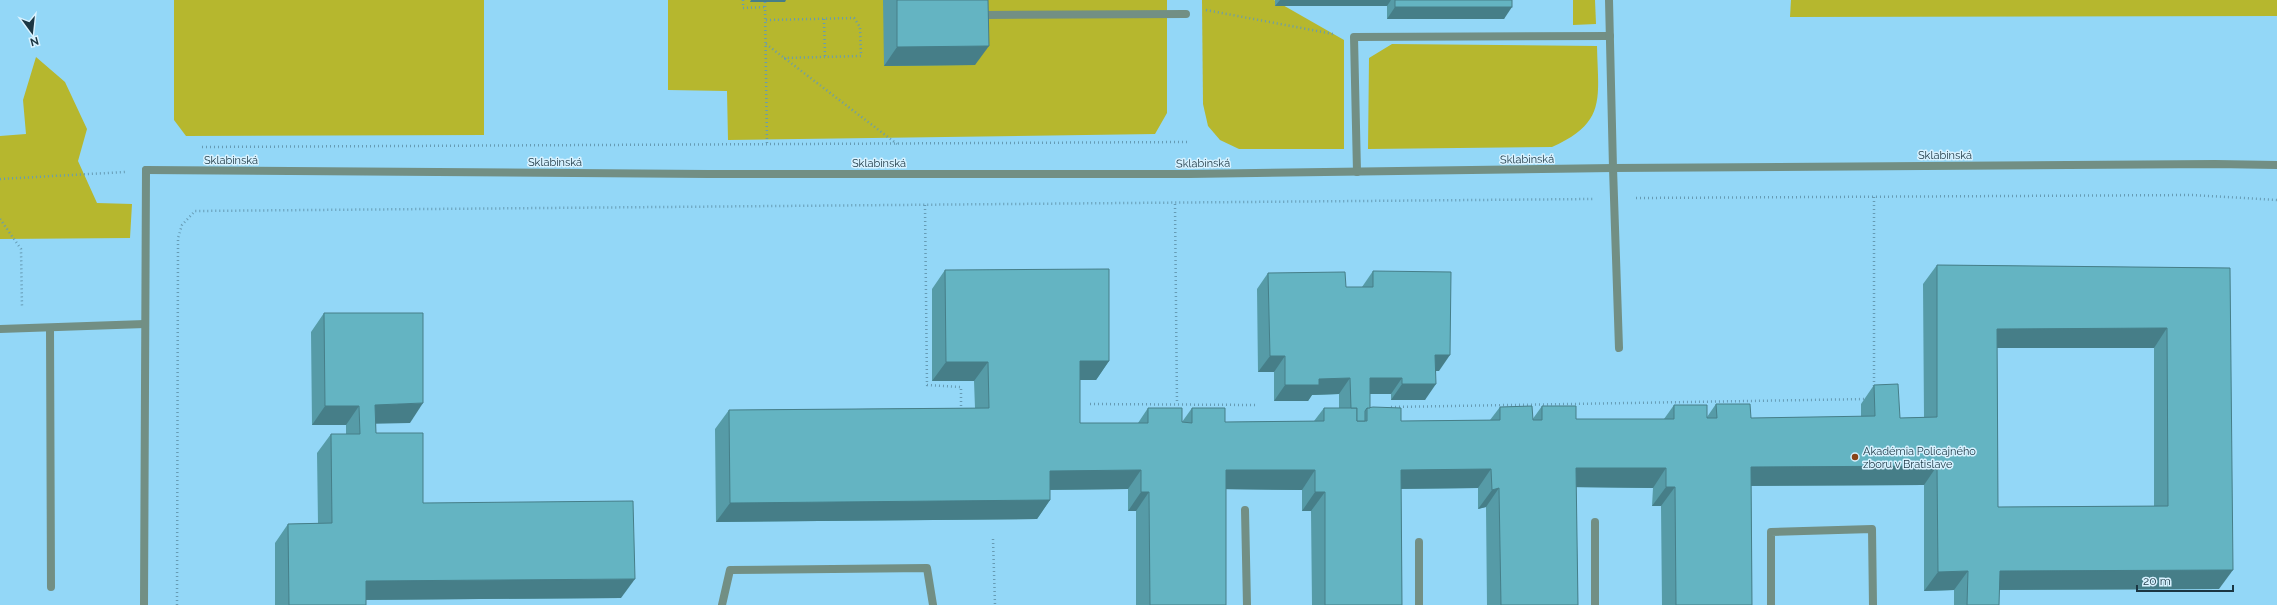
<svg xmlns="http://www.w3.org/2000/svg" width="2277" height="605" font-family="Raleway,sans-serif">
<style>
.green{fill:#b6b72e}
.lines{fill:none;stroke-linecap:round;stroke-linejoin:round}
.path{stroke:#669bb4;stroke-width:2.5;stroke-dasharray:1 3;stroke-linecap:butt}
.service{stroke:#728f84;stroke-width:8}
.minor{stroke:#728f84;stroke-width:8}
.wall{fill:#569ba7;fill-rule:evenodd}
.shaded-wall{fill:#467e88}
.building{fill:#64b4c2;stroke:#467e88;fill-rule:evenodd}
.poi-dot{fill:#884418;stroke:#d8f2ff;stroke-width:1.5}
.labels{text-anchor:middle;stroke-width:3;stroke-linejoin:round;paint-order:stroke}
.street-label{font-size:11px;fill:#1b3643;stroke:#d8f2ff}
.poi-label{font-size:11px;fill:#1b3643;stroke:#d8f2ff;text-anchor:start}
</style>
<rect width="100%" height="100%" fill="#93d7f7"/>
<g class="green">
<path d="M174,0h310v135l-298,1 -12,-16z"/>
<path d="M668,0h499v113l-12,21 -427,6 -1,-49 -59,-1z"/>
<path d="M1202,0h72l70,40v109h-105l-19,-9 -12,-14 -5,-22z"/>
<path d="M1573,0h22l1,24 -23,1z"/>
<path d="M1791,0h486v16l-487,1z"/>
<path d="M1392,44l205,2c1,52 10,77 -45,101l-184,2 1,-91z"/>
<path d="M36,57l29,25 22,47 -9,32 19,42 35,1 -2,34 -130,1v-103l26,-2 -3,-34z"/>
</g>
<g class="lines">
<g class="path">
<path d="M743,0v8l22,-1"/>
<path d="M765,2l2,143"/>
<path d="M1206,10l127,24"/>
<path d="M824,19l1,38"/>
<path d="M766,20l88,-2 6,9 1,29 -77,2"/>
<path d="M766,44l131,100"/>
<path d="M202,147l987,-5"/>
<path d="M0,179l125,-7"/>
<path d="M1874,197v190"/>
<path d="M1636,198l557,-3 84,5"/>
<path d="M1175,204l2,200"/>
<path d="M925,205l2,180 34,2v25"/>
<path d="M0,219l21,30 1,59"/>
<path d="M1090,404l165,1"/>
<path d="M1391,407l476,-8"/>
<path d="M993,539l2,66"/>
<path d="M177,605l1,-367 4,-13 13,-14 1398,-12"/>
</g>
<g class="service">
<path d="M985,15l201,-1"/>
<path d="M1613,168l6,180"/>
<path d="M1357,172l-3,-135 256,-1"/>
<path d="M0,329l145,-5"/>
<path d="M50,329l1,258"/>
<path d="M1245,510l2,95"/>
<path d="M1595,522v83"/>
<path d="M144,605l2,-435"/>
<path d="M722,605l8,-35 197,-2 6,37"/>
<path d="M1419,605v-63"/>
<path d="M1771,605v-73l101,-3 1,76"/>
</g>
<g class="minor">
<path d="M1609,0l4,168"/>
<path d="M146,170l562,4h481l424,-6 602,-4 62,1"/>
</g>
</g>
<g class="wall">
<path d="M883,0h105l-13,65 -91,1z"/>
<path d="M1275,0h237l-8,19h-117v-13h-112z"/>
<path d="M1937,265l293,3 -11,321 -220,1v15h-45v-15l-30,1v-106l-173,1 1,119h-90l-1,-99h-9l1,-18 -77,-1 2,118h-91l-1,-98 -8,2v-21l-77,1 1,116h-90l-1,-94h-9v-21l-76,-1v116h-90v-94h-8v-22l-78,1v10l-13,19 -321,3 -1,-93 14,-19 246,-2 -1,-27h-42v-92l13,-19 164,91 -13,19h-16v43h58l10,-15 34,14 10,-14 33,14 89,-1 10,-13h15v-14l-27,1 -4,6h-34v-29h-16l-1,-83 11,-16 78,14h16l11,-16 66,100h-3l-11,29h-34v-6h-21v14l31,13 89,-1 10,-13 32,13 10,-14 34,13h88l10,-14 33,12 9,-13 35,14 110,-1v-13l13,-19 26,33 24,-1 -1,-133zM1997,348h157v158l-156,1z"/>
<path d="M324,313l86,110h-34v10l47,70 198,95 -255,2v5h-91v-62l13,-19 30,-1 -1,-70 14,-19h15v-9h-34l-1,-93z"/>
</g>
<g class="shaded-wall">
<path d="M751,0h35l-1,2h-35z"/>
<path d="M1280,0h111l-4,6h-112z"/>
<path d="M1395,7h117l-8,12h-117z"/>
<path d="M989,46l-14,19 -91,1 13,-19z"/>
<path d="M2167,328l-13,20h-170l13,-19z"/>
<path d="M1435,355h15l-11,16h-15z"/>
<path d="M1270,356h15l-11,16h-16z"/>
<path d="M1080,361h29l-13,19h-29z"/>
<path d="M946,362h42l-14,19h-42z"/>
<path d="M1350,378l-11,16 -27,1 -4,6h-34l11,-16 34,-6z"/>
<path d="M1370,378h32l-11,16h-32z"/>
<path d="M1402,384h34l-11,16h-34z"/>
<path d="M423,403l-13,20 -48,1 13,-19z"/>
<path d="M325,406h34l-13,19h-34z"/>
<path d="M1937,466l-13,19 -186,1 13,-19z"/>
<path d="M1576,468h90l-13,20 -90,-1z"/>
<path d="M1491,469l-13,19 -90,1 13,-19z"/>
<path d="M1141,470l-13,19 -92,1 14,-19z"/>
<path d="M1226,470h89l-13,20 -90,-1z"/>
<path d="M1666,487h9l-14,19h-9z"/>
<path d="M1499,488l-13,19 -8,2 14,-19z"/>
<path d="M1141,492h8l-13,19h-8z"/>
<path d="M1315,492h10l-14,19h-9z"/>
<path d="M1050,500l-13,19 -321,3 14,-19z"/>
<path d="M2233,570l-14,19 -233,1 14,-19z"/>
<path d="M1968,571l-14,19 -30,1 14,-19z"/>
<path d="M635,579l-14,19 -268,2 13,-19z"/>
</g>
<g class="building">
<path d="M897,0h91l1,46 -92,1z"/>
<rect x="1395" y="0" width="117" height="7"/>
<path d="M1937,265l293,3 3,302 -233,1 -1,34h-32l1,-34 -30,1 -1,-106 -186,1 1,138h-76l-1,-118h-9v-19h-90l2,137h-77l-2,-117 -7,2 -1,-21 -90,1 1,135h-77v-113h-10v-22h-89v135h-76l-1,-113h-8v-22l-91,1v29l-320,3 -1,-93 260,-2 -1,-46h-42l-1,-92 164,-1v92h-29v62h68v-15h34v14l10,1v-15h33v14l99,-1v-13h33v13h10v-13l6,-1 28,1v13l99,-1v-13l32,-1 1,14h9v-14h34v13h98v-14h33v13h10l-1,-14h34l1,14 124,-2 -1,-31 24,-1 2,34 37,-1zM2167,328l1,178 -170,1 -1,-178z"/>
<path d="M1373,271l78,1 -1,83h-15l1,29h-34v-6h-32v30h-3l-2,3v10h-8v-13h-6l-1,-30 -31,1v6h-34v-29h-15l-2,-83 77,-1 1,15h27z"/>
<path d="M324,313h99v90l-48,2 1,28h47v70l210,-2 2,78 -269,2v24h-77l-1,-81 44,-1 -1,-89h29l-1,-28h-34z"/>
</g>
<circle class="poi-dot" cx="1855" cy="457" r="4"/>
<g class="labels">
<g class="street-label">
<text x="1945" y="159">Sklabinská</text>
<text transform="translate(1527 159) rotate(-1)" y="4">Sklabinská</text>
<text x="231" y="164">Sklabinská</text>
<text x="555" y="166">Sklabinská</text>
<text x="879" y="167">Sklabinská</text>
<text transform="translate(1203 163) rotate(-1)" y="4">Sklabinská</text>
</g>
<g class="poi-label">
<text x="1863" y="455">Akadémia Policajného<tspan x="1863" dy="13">zboru v Bratislave</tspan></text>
</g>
</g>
<g transform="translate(32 32) rotate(165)" stroke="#d8f2ff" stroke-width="3" paint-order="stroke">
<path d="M0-3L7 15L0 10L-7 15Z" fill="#1b3643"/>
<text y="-6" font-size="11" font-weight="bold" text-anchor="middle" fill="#1b3643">N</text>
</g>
<path d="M2137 585v6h96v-6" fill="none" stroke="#1b3643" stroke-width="2"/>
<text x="2143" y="585" font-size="12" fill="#1b3643" stroke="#d8f2ff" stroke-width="3" paint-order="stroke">20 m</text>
</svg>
